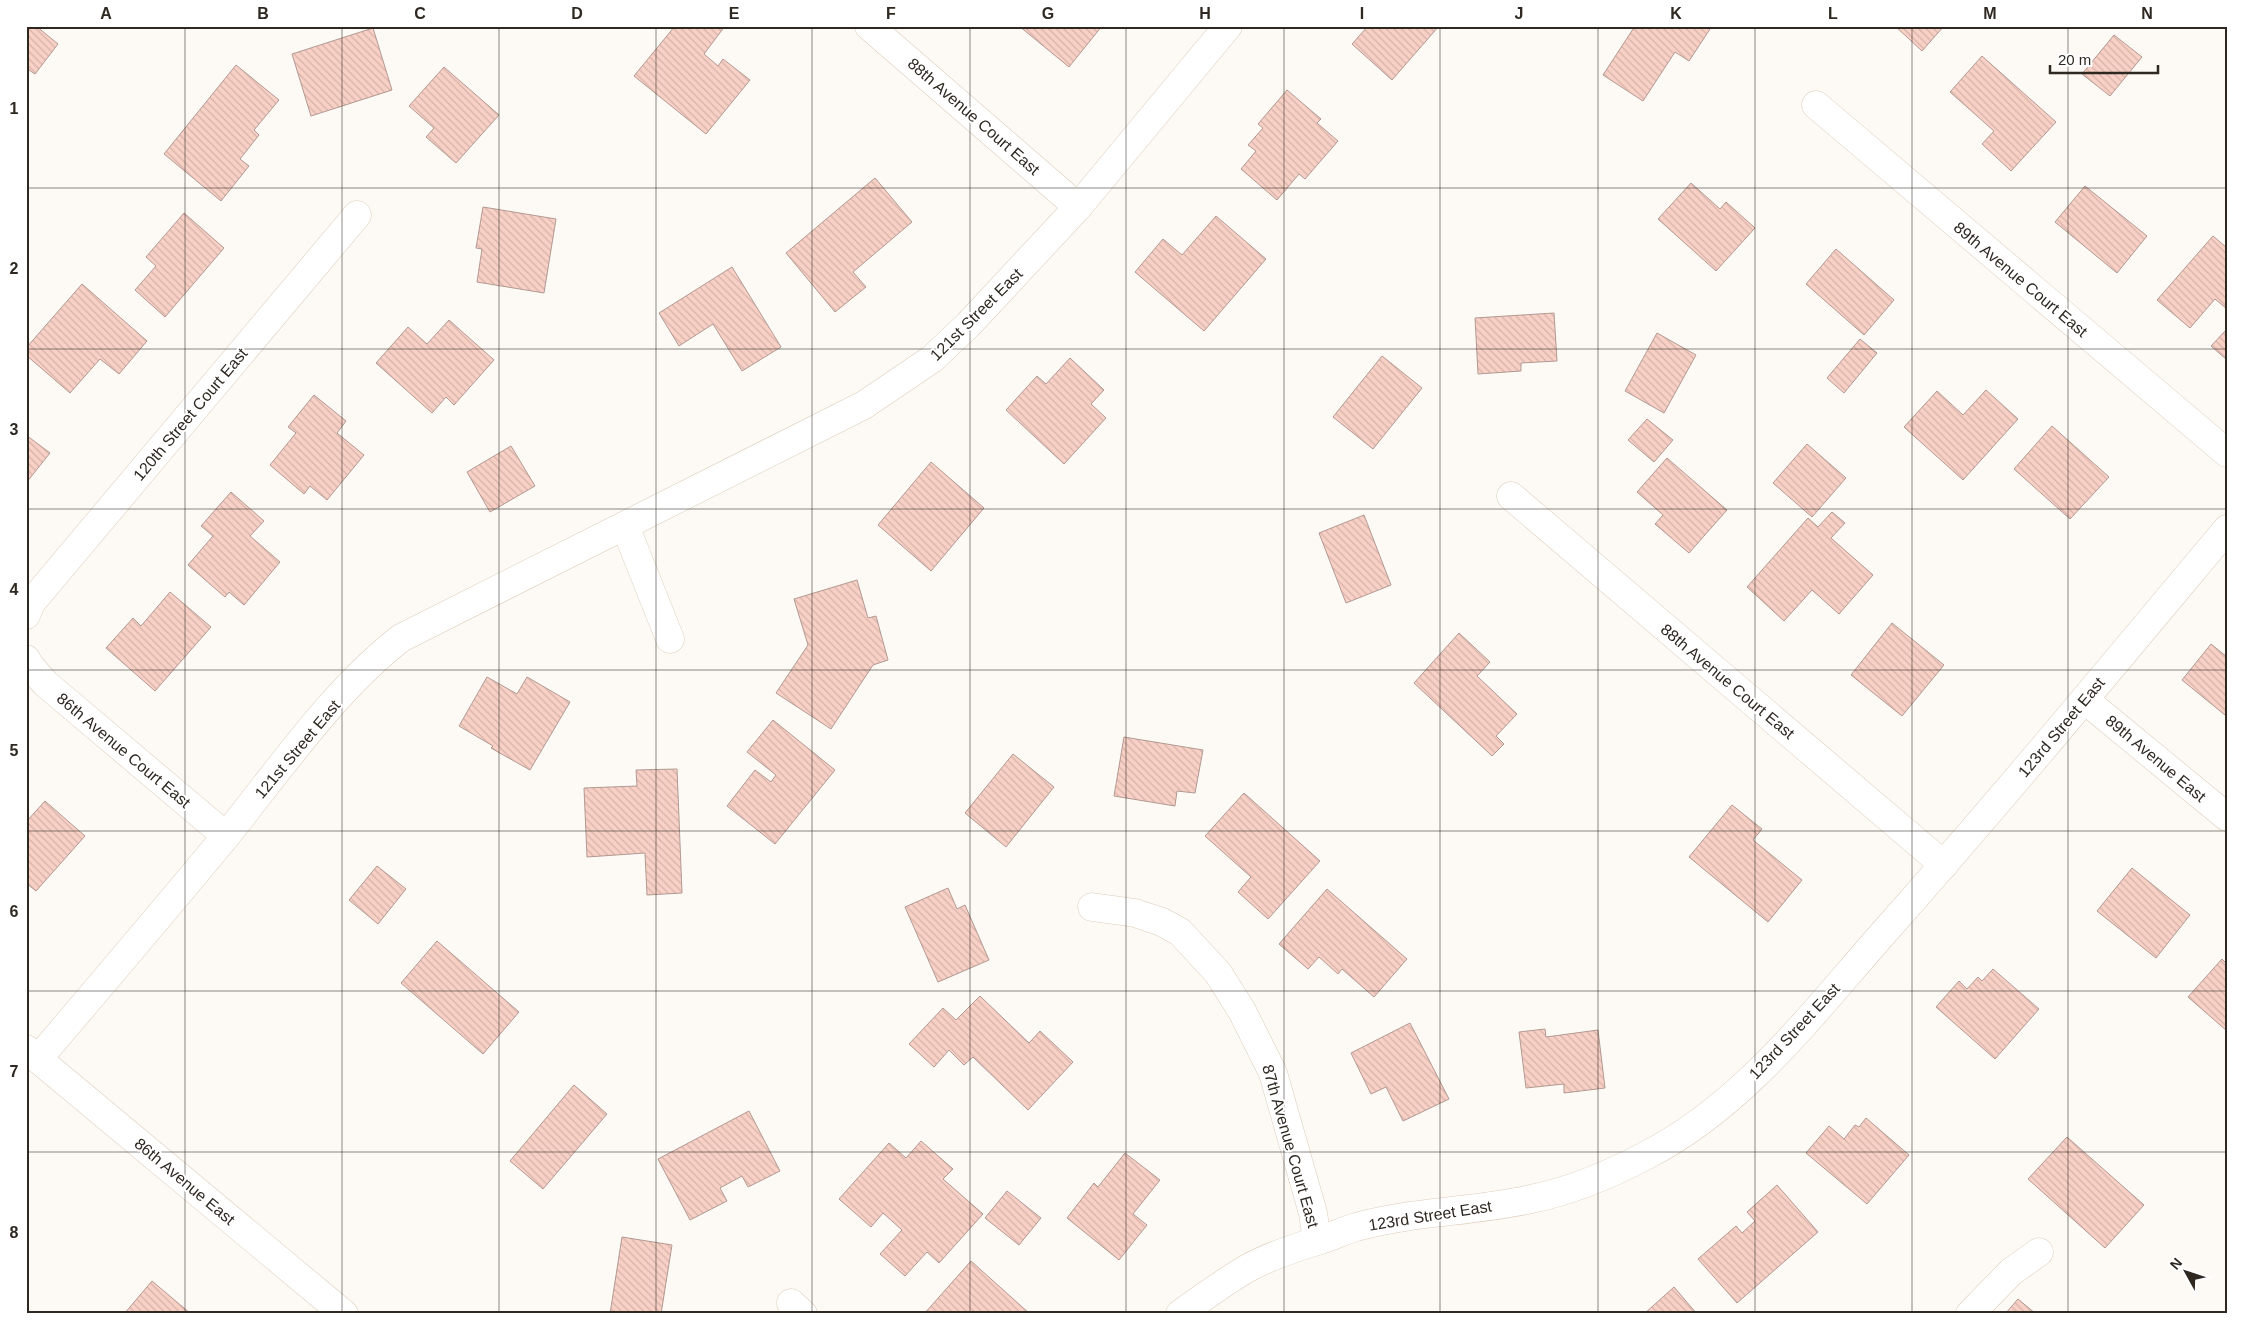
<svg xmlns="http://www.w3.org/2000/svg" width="2253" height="1340" font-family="Helvetica,sans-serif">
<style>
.building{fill:url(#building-back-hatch);stroke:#b29992}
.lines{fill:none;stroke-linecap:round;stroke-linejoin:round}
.street-casing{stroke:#ddccb9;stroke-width:29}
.secondary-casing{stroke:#ddccb9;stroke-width:29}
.street{stroke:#fff;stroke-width:28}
.secondary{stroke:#fff;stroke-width:28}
.grid{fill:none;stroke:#2e2821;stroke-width:1;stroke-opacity:0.55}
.labels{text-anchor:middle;stroke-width:4;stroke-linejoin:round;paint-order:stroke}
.street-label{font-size:16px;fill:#2e2821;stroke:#fff}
.neatline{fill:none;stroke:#2e2821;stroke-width:2}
.grid-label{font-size:16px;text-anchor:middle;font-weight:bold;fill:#2e2821}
</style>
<defs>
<pattern id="building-back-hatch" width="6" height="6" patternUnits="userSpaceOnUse" patternTransform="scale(1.25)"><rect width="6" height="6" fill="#f8d0c5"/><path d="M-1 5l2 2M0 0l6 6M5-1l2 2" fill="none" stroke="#d5b3a9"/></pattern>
</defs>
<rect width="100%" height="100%" fill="#fdfaf6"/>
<g class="building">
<path d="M26,26h10l22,18 -23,30 -6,-4 -3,4z"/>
<path d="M675,26h50l-21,28 14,12 5,-7 27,21 -44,54 -72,-58z"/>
<path d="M1019,26h83l-33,41z"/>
<path d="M1368,26h71l-47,54 -40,-36z"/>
<path d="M1635,26h77l-23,35 -14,-9 -32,49 -40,-26z"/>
<path d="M1895,26h49l-22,25z"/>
<path d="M373,28l19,62 -81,26 -19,-62z"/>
<path d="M2114,35l28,22 -32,39 -28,-22z"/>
<path d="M1982,56l74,66 -45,49 -29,-27 12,-13 -44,-39z"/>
<path d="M236,65l43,35 -25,30 5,5 -19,24 9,7 -28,35 -57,-47z"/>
<path d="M444,67l55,48 -43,48 -30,-26 8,-9 -25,-22z"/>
<path d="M1287,90l34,29 -4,4 21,18 -33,38 -6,-5 -22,26 -36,-31 15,-18 -8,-6 15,-17 -5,-4z"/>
<path d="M875,178l37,44 -59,50 13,15 -31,25 -49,-59z"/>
<path d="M1691,183l29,26 6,-7 29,26 -39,43 -58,-52z"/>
<path d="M2085,186l62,50 -30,37 -62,-51z"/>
<path d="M483,207l73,12 -12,74 -67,-11 5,-33 -6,-1z"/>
<path d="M184,213l40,35 -59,69 -30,-27 21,-24 -10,-9z"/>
<path d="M1216,216l50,43 -62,72 -69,-59 28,-33 19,16z"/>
<path d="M2213,236l14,12v61l-12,-10 -25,29 -33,-28z"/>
<path d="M1836,249l58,51 -30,35 -58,-51z"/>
<path d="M732,267l49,80 -39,24 -29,-47 -34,22 -20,-33z"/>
<path d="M82,284l65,57 -28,33 -19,-15 -30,34 -44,-38v-7z"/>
<path d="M1554,313l3,48 -36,2v8l-43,3 -3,-56z"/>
<path d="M449,320l45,40 -40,45 -8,-8 -14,16 -56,-50 32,-36 19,17z"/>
<path d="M2227,329v31l-16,-14z"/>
<path d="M1657,333l39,22 -32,58 -39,-22z"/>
<path d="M1860,339l17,14 -33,40 -17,-15z"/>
<path d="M1382,356l40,32 -49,61 -40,-32z"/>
<path d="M1070,358l34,32 -13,14 15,14 -42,46 -58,-54 31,-34 9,8z"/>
<path d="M1986,390l32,29 -55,61 -59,-53 33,-36 26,24z"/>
<path d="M314,395l32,26 -9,12 27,22 -37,45 -17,-14 -6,8 -34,-29 26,-32 -8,-6z"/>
<path d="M1647,419l26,21 -19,22 -26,-22z"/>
<path d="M2052,426l57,51 -39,42 -56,-50z"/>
<path d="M26,435l24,18 -24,30z"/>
<path d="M1807,444l39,34 -34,39 -39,-34z"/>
<path d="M511,446l24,40 -45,26 -23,-40z"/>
<path d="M1667,458l60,52 -38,43 -34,-29 8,-9 -26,-23z"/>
<path d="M931,462l53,46 -53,63 -53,-46z"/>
<path d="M231,492l33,29 -14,15 30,26 -36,43 -15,-13 -4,5 -37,-32 25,-29 -12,-10z"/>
<path d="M1832,512l13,11 -14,15 42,37 -34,39 -27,-24 -28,31 -37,-34 61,-69 10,9z"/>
<path d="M1364,515l27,70 -45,18 -27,-70z"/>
<path d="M857,580l11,38 8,-2 12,44 -15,5 -42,64 -55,-36 32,-48 -14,-46z"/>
<path d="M170,592l41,35 -56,64 -49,-43 27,-30 8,8z"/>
<path d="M1892,623l52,42 -42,51 -51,-41z"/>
<path d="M1459,633l31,29 -13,14 40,38 -21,22 8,8 -12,12 -78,-73z"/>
<path d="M2211,644l16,13v56l-2,2 -43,-35z"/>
<path d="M487,677l30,17 10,-17 43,25 -40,68 -39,-22 2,-2 -34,-20z"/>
<path d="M773,720l62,50 -60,74 -48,-38 28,-36 16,12 5,-7 -29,-23z"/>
<path d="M1124,737l79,13 -8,43 -18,-2 -2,15 -61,-10z"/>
<path d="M1013,754l41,33 -48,60 -41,-34z"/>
<path d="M677,769l5,124 -35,2 -2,-42 -58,4 -3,-69 53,-2 -1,-16z"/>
<path d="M1244,793l76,68 -52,58 -30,-27 13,-15 -46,-41z"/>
<path d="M45,801l40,35 -49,55 -10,-8v-61z"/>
<path d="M1732,805l30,24 -9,11 49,40 -34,42 -79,-65z"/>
<path d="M377,866l29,23 -28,35 -29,-24z"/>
<path d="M2132,868l58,47 -34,43 -59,-47z"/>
<path d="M948,888l9,21 8,-4 24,55 -51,22 -33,-75z"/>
<path d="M1327,889l80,70 -33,38 -32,-28 -4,5 -19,-17 -11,12 -29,-25z"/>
<path d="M437,941l82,71 -36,42 -82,-71z"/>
<path d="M2222,959l5,5v67l-39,-34z"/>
<path d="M1993,969l46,40 -44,50 -59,-52 23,-26 8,8 11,-12 4,4z"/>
<path d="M980,996l49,47 11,-12 33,31 -45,48 -55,-53 -9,8 -15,-15 -15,17 -25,-23 34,-36 13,12z"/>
<path d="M1410,1023l39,76 -46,22 -17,-34 -15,7 -20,-41z"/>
<path d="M1545,1029l1,8 52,-7 7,58 -41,5v-9l-38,4 -7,-56z"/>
<path d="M574,1085l33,29 -64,75 -33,-28z"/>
<path d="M749,1111l31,60 -32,16 -6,-11 -22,12 7,13 -37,19 -32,-61z"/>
<path d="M1866,1118l43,37 -42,49 -61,-51 23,-27 15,13 11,-14 4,2z"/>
<path d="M2067,1137l77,68 -39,43 -77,-69z"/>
<path d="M921,1141l32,28 -10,10 40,35 -44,49 -12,-11 -22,24 -25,-22 22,-24 -19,-17 -12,14 -32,-28 50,-56 17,15z"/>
<path d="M1125,1153l35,27 -27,34 14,11 -28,35 -52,-42 27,-35 4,4z"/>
<path d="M1777,1185l41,47 -81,71 -39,-44 38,-33 6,7 13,-12 -8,-9z"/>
<path d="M1007,1191l34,27 -22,27 -34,-27z"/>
<path d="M622,1237l50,8 -11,69h-51z"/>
<path d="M971,1261l59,53h-106z"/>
<path d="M152,1281l39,33h-67z"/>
<path d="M1674,1287l23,27h-53z"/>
<path d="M2018,1299l18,15h-31z"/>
</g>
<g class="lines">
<defs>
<g id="street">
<path d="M869,26l209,181"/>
<path d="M1816,105l411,348"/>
<path d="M1511,496l433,369"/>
<path d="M625,526l45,113"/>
<path d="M26,615l5,-12 326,-388"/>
<path d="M26,659l4,7 16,18 180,152"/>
<path d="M2085,700l142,117"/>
<path d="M1092,907l43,6 27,9 18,10 38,41 24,38 31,62 40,140 4,28"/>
<path d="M38,1059c63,-74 126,-148 188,-223 54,-67 108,-146 175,-198l463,-233 68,-46 36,-34 110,-118 150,-181"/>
<path d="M791,1303l12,11"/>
<path d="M1180,1314c22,-16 44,-32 68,-46 22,-12 46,-20 69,-27 14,-4 26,-10 39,-14 57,-16 118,-15 175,-28 40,-8 78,-24 114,-43 100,-51 169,-145 242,-227 116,-131 228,-266 340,-400"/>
<path d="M1970,1314l41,-42 28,-20"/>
</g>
<path id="secondary" d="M26,1049l318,265"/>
</defs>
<use href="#street" class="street-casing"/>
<use href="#secondary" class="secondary-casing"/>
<use href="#street" class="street"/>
<use href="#secondary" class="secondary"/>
</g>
<path class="grid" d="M185,26v1288M342,26v1288M499,26v1288M656,26v1288M812,26v1288M970,26v1288M1126,26v1288M1284,26v1288M1440,26v1288M1598,26v1288M1755,26v1288M1912,26v1288M2068,26v1288M26,188h2201M26,349h2201M26,509h2201M26,670h2201M26,831h2201M26,991h2201M26,1152h2201"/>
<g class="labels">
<g class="street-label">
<text transform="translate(974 116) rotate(41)" y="6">88th Avenue Court East</text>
<text transform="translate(2021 279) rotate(40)" y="6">89th Avenue Court East</text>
<text transform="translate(976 314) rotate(-45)" y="6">121st Street East</text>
<text transform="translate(190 414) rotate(-50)" y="6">120th Street Court East</text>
<text transform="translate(1728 681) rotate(40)" y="6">88th Avenue Court East</text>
<text transform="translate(2061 727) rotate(-50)" y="6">123rd Street East</text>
<text transform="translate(297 749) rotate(-50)" y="6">121st Street East</text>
<text transform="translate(124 750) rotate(40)" y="6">86th Avenue Court East</text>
<text transform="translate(2156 758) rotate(40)" y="6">89th Avenue East</text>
<text transform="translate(1794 1031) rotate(-47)" y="6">123rd Street East</text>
<text transform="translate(1291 1146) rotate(74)" y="6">87th Avenue Court East</text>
<text transform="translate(185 1181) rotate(40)" y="6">86th Avenue East</text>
<text transform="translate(1430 1215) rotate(-9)" y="6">123rd Street East</text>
</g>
</g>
<rect width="2253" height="1340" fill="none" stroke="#ffffff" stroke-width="55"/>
<g transform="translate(2186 1272) rotate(310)" stroke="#ffffff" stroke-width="4" paint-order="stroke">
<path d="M0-4L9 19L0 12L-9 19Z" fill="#2e2821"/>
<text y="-8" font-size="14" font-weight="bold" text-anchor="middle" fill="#2e2821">N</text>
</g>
<path d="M2050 65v8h108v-8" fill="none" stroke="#2e2821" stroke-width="2.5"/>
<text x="2058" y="65" font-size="15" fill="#2e2821" stroke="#ffffff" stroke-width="4" paint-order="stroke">20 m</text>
<rect x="28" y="28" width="2198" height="1284" class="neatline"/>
<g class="grid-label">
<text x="106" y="19">A</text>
<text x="263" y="19">B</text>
<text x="420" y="19">C</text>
<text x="577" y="19">D</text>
<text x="734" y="19">E</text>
<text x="891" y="19">F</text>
<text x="1048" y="19">G</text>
<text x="1205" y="19">H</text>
<text x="1362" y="19">I</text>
<text x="1519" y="19">J</text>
<text x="1676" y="19">K</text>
<text x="1833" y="19">L</text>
<text x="1990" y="19">M</text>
<text x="2147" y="19">N</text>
<text x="14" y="114">1</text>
<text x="14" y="274">2</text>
<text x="14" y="435">3</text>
<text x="14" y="595">4</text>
<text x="14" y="756">5</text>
<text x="14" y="917">6</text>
<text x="14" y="1077">7</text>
<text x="14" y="1238">8</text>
</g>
</svg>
